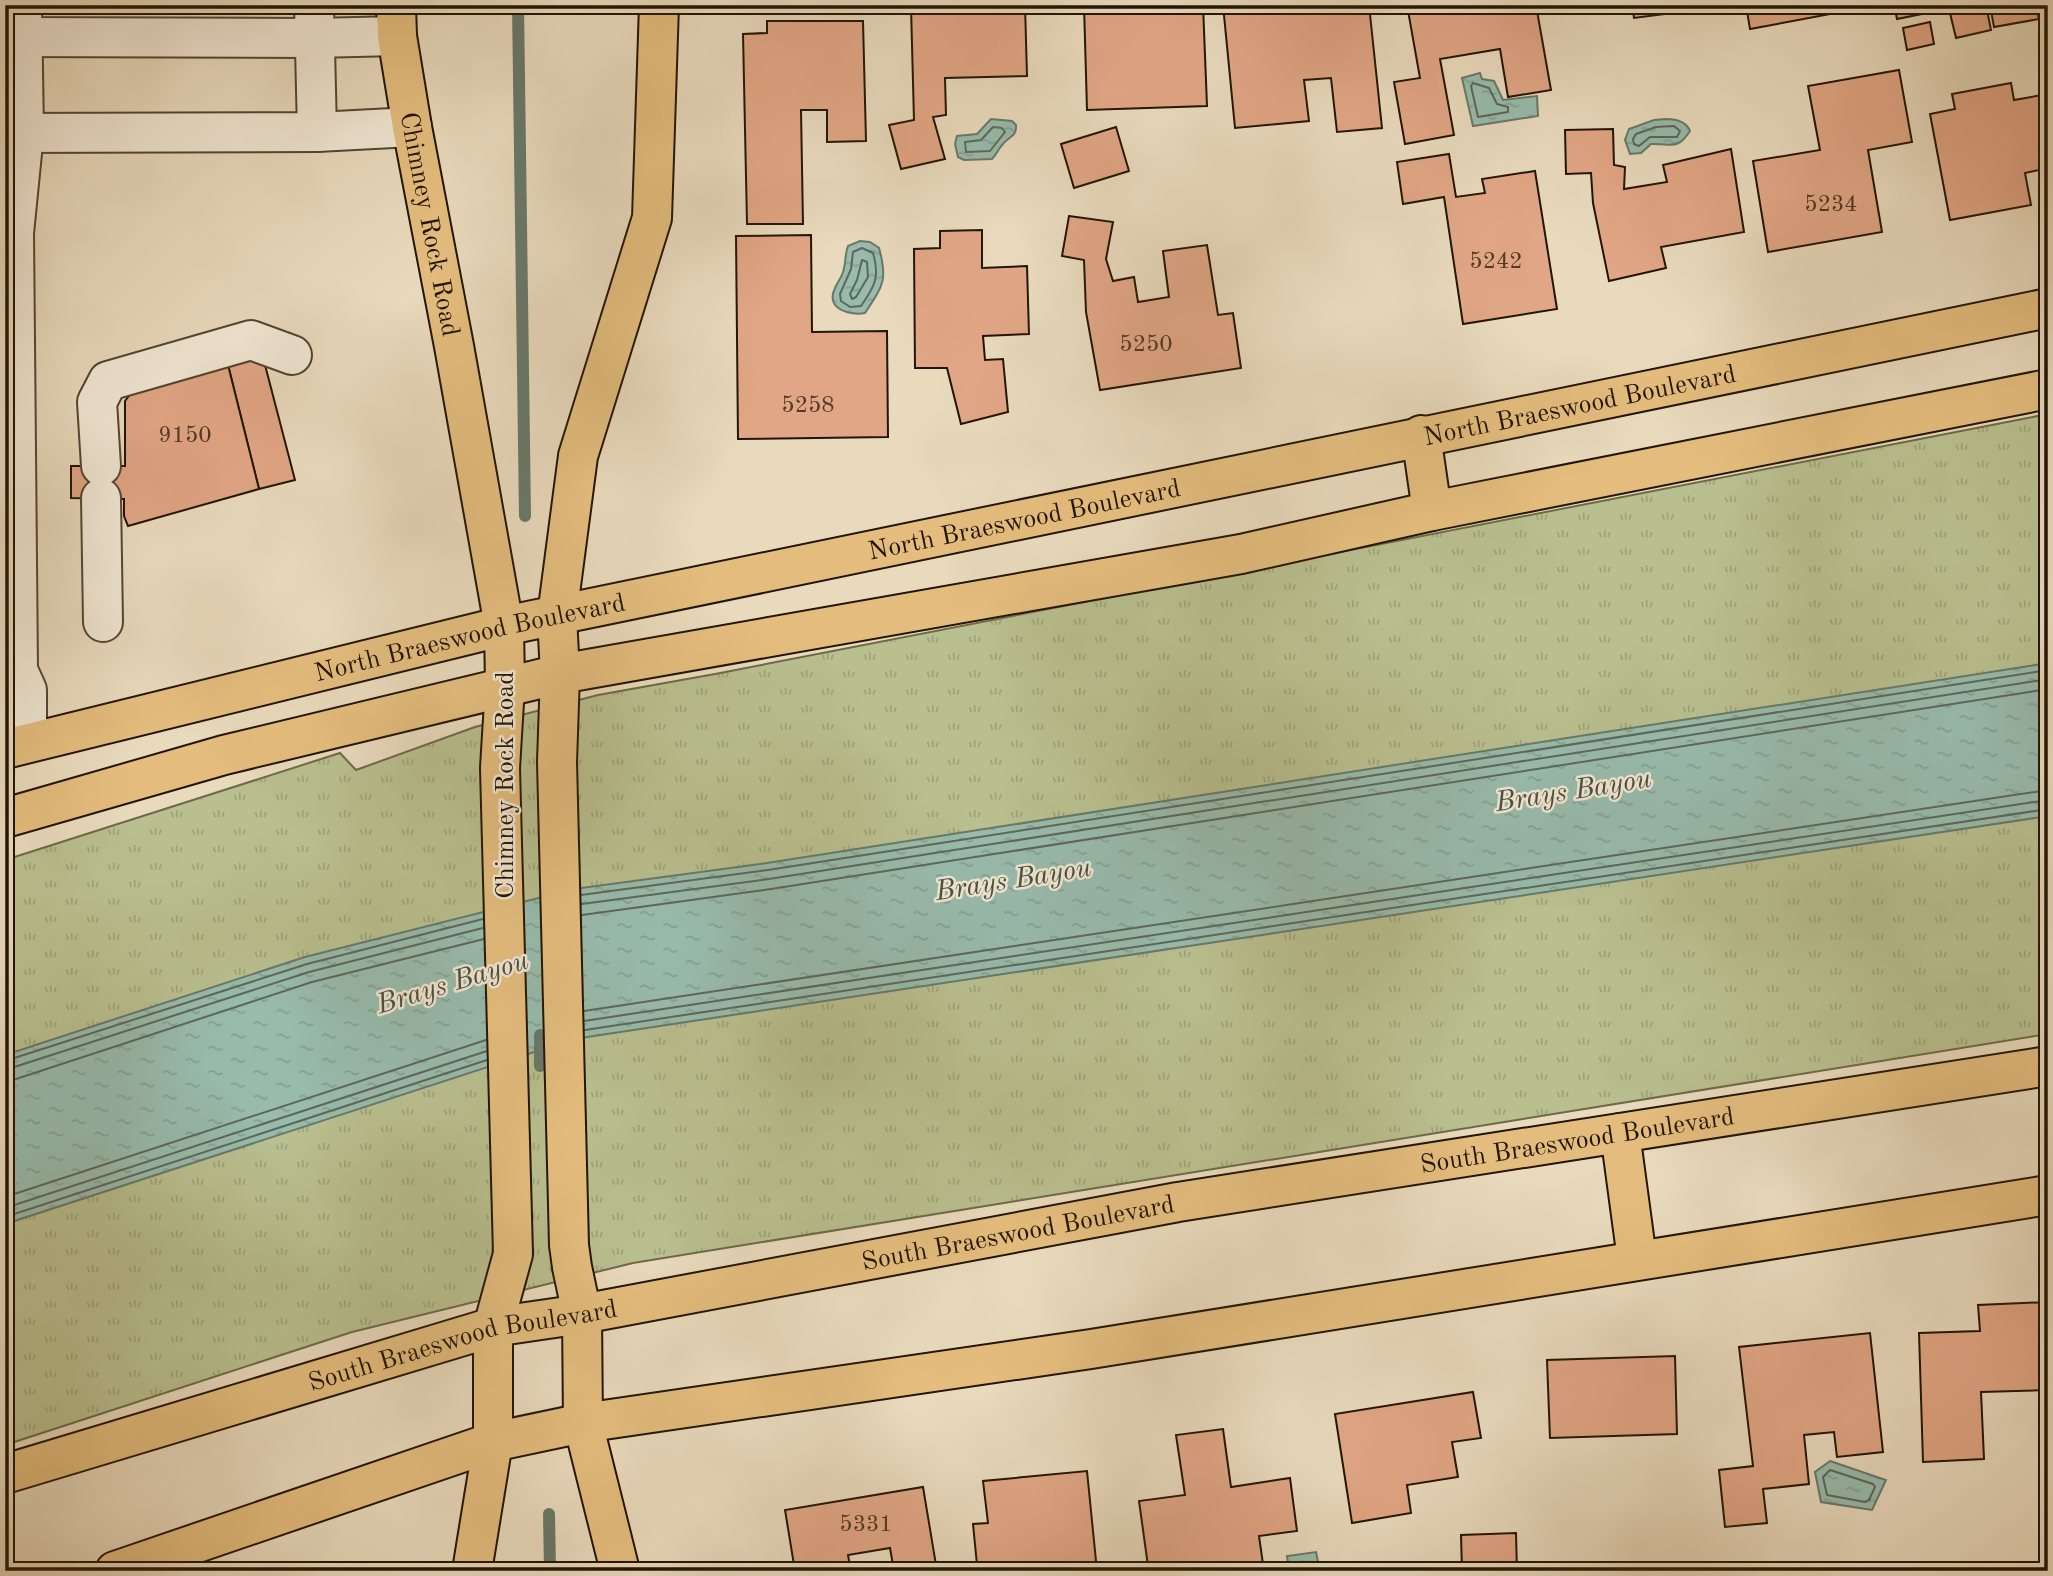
<svg xmlns="http://www.w3.org/2000/svg" width="2053" height="1576" font-family="'Old Standard TT',serif">
<style>
.grass{fill:url(#grass-tufts);stroke:#6d6a49;stroke-width:2}
.water{fill:url(#water-ripples);stroke:#687969;stroke-width:2}
.lines{fill:none;stroke-linecap:round;stroke-linejoin:round}
.shore{stroke:#5c6858;stroke-width:2}
.stream{stroke:#687969;stroke-width:12}
.building{fill:#e1a685;stroke:#211503;stroke-width:2}
.minor-casing{stroke:#534632;stroke-width:42}
.major-casing{stroke:#211503;stroke-width:42}
.minor{stroke:#f1e7d4;stroke-width:38}
.major{stroke:#e4bd7e;stroke-width:38}
.labels{text-anchor:middle;stroke-width:5;stroke-linejoin:round;paint-order:stroke}
.number-label{font-size:23px;fill:#513924}
.street-label{font-size:26px;fill:#211503;stroke:#f1e7d4}
.water-label{font-size:28px;font-style:italic;fill:#4b4f3e;stroke:#f1e7d4}
</style>
<defs>
<pattern id="grass-tufts" width="24" height="20" patternUnits="userSpaceOnUse" patternTransform="scale(1.75)"><rect width="24" height="20" fill="#b9bf8f"/><path d="M3 7l-1-3M5 7V3M7 7l1-3M15 17l-1-3M17 17v-4M19 17l1-3" fill="none" stroke="#9fa37a"/></pattern>
<pattern id="water-ripples" width="26" height="14" patternUnits="userSpaceOnUse" patternTransform="scale(1.75)"><rect width="26" height="14" fill="#98bbad"/><path d="M2 4q2-2 4 0t4 0M15 11q2-2 4 0t4 0" fill="none" stroke="#83a093"/></pattern>
</defs>
<rect width="100%" height="100%" fill="#e9dabd"/>
<filter id="stains"><feTurbulence type="fractalNoise" baseFrequency=".00286" numOctaves="4"/><feColorMatrix values="0 0 0 0 .2 0 0 0 0 .09 0 0 0 0 .02 0 0 0 .5 -.17"/></filter>
<radialGradient id="worn" r=".72"><stop offset=".6" stop-color="#630" stop-opacity="0"/><stop offset="1" stop-color="#630" stop-opacity=".3"/></radialGradient>
<path class="grass" d="M2048,414v620l-1415,229 -281,69 -347,113v-585l335,-107 16,17 119,-43 123,-32 117,-21z"/>
<g class="water">
<path d="M1480,73l2,6 12,2 9,19 34,-4 1,20 -65,10 -11,-48z"/>
<path d="M991,119l21,2 4,4c1,12 -7,11 -13,19 -5,5 -6,10 -11,15l-28,1 -6,-3 -3,-13 2,-8 20,-2z"/>
<path d="M1666,119c10,0 20,2 24,12 -13,20 -18,12 -39,13l-10,9 -11,1 -5,-14 4,-11 25,-9z"/>
<path d="M860,241l10,1 9,6c9,32 4,38 -14,65 -15,3 -40,-4 -30,-25 3,-7 8,-12 9,-20 2,-8 1,-14 4,-22z"/>
<path d="M2048,663v153l-1474,223 -569,185v-169l300,-98 269,-68 193,-26z"/>
<path d="M1830,1461l56,19 -14,30 -51,-8 -6,-30z"/>
<path d="M1316,1552l4,19h-31l-2,-15z"/>
</g>
<g class="lines">
<g class="shore">
<path d="M1473,83l16,5 8,16 11,3v5l-30,5 -7,-31z"/>
<path d="M1674,126l6,5 -3,6h-27l-11,9 -5,-2 -1,-5 3,-5 20,-7z"/>
<path d="M993,127l9,1 3,4 -15,19 -24,1 -1,-10 16,-2z"/>
<path d="M862,248l11,5c7,24 2,33 -12,53l-11,1 -9,-6 -1,-7 11,-25 2,-17z"/>
<path d="M862,260l5,2 1,15 -12,20 -4,2 -2,-5 7,-14z"/>
<path d="M581,895l187,-25 1280,-200"/>
<path d="M582,904l187,-25 1279,-200"/>
<path d="M582,915l189,-26 1277,-200"/>
<path d="M584,1011l1464,-221"/>
<path d="M584,1021l1464,-221"/>
<path d="M585,1030l1463,-221"/>
<path d="M5,1061l302,-97 176,-45"/>
<path d="M5,1070l304,-98 174,-44"/>
<path d="M5,1080l11,-1 296,-97 172,-43"/>
<path d="M5,1197l481,-157"/>
<path d="M5,1208l482,-157"/>
<path d="M5,1217l482,-157"/>
<path d="M1830,1470l43,14 2,3 -6,13 -4,2 -38,-7 -4,-18z"/>
</g>
<g class="stream">
<path d="M518,5l7,511"/>
<path d="M540,1035v31"/>
<path d="M549,1514l1,57"/>
</g>
</g>
<g class="building">
<path d="M1025,5l2,71 -82,2 1,37 -13,2 12,42 -44,10 -12,-44 25,-5 -3,-113z"/>
<path d="M1084,5h119l4,101 -120,4z"/>
<path d="M1223,5h146l13,123 -45,4 -6,-54 -27,2 5,41 -74,7z"/>
<path d="M1407,5h129l15,85 -43,7 -8,-48 -60,10 14,76 -49,9 -11,-62 26,-4z"/>
<path d="M1632,5h72l1,4 -71,9z"/>
<path d="M1746,5h110l1,4 -107,20z"/>
<path d="M1894,5h47l1,5 -45,9z"/>
<path d="M1966,5h20l5,25 -35,8 -7,-29z"/>
<path d="M1990,5h46l3,14 -45,8z"/>
<path d="M767,21h96l3,120 -39,1v-32h-26l2,114h-56l-4,-190 24,-1z"/>
<path d="M1930,22l4,22 -27,6 -4,-22z"/>
<path d="M1899,70l13,72 -44,8 14,82 -114,20 -15,-91 67,-11 -12,-64z"/>
<path d="M2011,83l3,17 34,-6v74l-23,5 6,32 -81,15 -20,-106 25,-5 -3,-15z"/>
<path d="M1116,127l13,44 -55,17 -13,-44z"/>
<path d="M1613,129l1,36 11,2 -1,22 43,-7 -4,-17 68,-16 13,83 -83,15 5,21 -57,13 -16,-78 -2,-30 -25,1 -1,-44z"/>
<path d="M1449,154l7,43 29,-4 -3,-14 53,-8 22,138 -94,15 -19,-127 -41,7 -6,-42z"/>
<path d="M1069,216l44,6 -7,37 7,22 21,-4 4,25 31,-5 -6,-46 44,-6 11,70 15,-2 8,55 -141,22 -14,-78 -2,-52 -22,-4z"/>
<path d="M982,230v38l45,-2 2,68 -46,2 2,24 18,-1 5,53 -47,12 -14,-56h-32l-1,-119 26,-1v-17z"/>
<path d="M811,235l1,97 75,-1 1,106 -150,2 -2,-203z"/>
<path d="M242,351l23,14 30,115 -36,9 -33,-132z"/>
<path d="M226,357l33,132 -131,37 -4,-10v-17l-53,-1v-32h54v-65l16,-21z"/>
<path d="M2048,1302v88l-67,2 3,67 -61,3 -4,-129 61,-2 -2,-26z"/>
<path d="M1870,1333l13,119 -46,5 -3,-25 -30,3 5,49 -46,5 4,34 -42,4 -6,-57 34,-4 -14,-119z"/>
<path d="M1675,1356l2,78 -127,4 -3,-78z"/>
<path d="M1473,1392l8,46 -29,4 6,35 -51,8 4,28 -59,10 -17,-109z"/>
<path d="M1223,1429l8,58 59,-9 7,53 -38,5 5,35h-103l-1,-7 -12,2 -9,-65 46,-6 -9,-60z"/>
<path d="M1087,1471l10,100h-98l-1,-8 -21,2 -4,-41 15,-1 -5,-42z"/>
<path d="M923,1487l14,84h-43l-4,-23 -42,7 3,16h-56l-10,-61z"/>
<path d="M1516,1533l1,38h-55l-1,-36z"/>
</g>
<g class="lines">
<defs>
<g id="minor">
<path d="M22,5l2,128 -10,100 4,437 9,20v52"/>
<path d="M314,5l3,127"/>
<path d="M5,37l309,1 83,-2"/>
<path d="M5,133l312,-1 95,-5"/>
<path d="M101,466l-4,-64 11,-21 143,-41 41,15"/>
<path d="M101,498l2,124"/>
</g>
<g id="major">
<path id="s1" d="M396,5l1,31 15,91 42,219 50,280 1,60 -5,82 13,486 -20,73v115l-21,129"/>
<path d="M1421,435l11,76"/>
<path id="s2" d="M5,749l499,-123 1544,-318"/>
<path d="M5,818l219,-63 336,-81 681,-120 191,-43 616,-122"/>
<path d="M1620,1133l17,126"/>
<path id="s3" d="M5,1474l488,-147 89,-13 596,-112 870,-136"/>
<path d="M115,1571l378,-129 90,-19 508,-74 957,-154"/>
<path d="M620,1571l-37,-148 -1,-109 -10,-47 -3,-22 -12,-483 3,-88 -3,-58 21,-160 74,-238 7,-213"/>
</g>
</defs>
<use href="#minor" class="minor-casing"/>
<use href="#major" class="major-casing"/>
<use href="#minor" class="minor"/>
<use href="#major" class="major"/>
</g>
<g class="labels">
<g class="number-label">
<text x="1831" y="211">5234</text>
<text x="1496" y="268">5242</text>
<text x="1146" y="351">5250</text>
<text x="808" y="412">5258</text>
<text x="185" y="442">9150</text>
<text x="866" y="1531">5331</text>
</g>
<g class="street-label">
<text dy="9" stroke="none"><textPath href="#s1" startOffset="222">Chimney Rock Road</textPath></text>
<text dy="9" stroke="none"><textPath href="#s2" startOffset="1612">North Braeswood Boulevard</textPath></text>
<text dy="9" stroke="none"><textPath href="#s2" startOffset="1045">North Braeswood Boulevard</textPath></text>
<text dy="9" stroke="none"><textPath href="#s2" startOffset="478">North Braeswood Boulevard</textPath></text>
<text transform="translate(504 785) rotate(-90)" y="9">Chimney Rock Road</text>
<text dy="9" stroke="none"><textPath href="#s3" startOffset="1610">South Braeswood Boulevard</textPath></text>
<text dy="9" stroke="none"><textPath href="#s3" startOffset="1043">South Braeswood Boulevard</textPath></text>
<text dy="9" stroke="none"><textPath href="#s3" startOffset="476">South Braeswood Boulevard</textPath></text>
</g>
<g class="water-label">
<text transform="translate(1573 789) rotate(-9)" y="10">Brays Bayou</text>
<text transform="translate(1013 878) rotate(-9)" y="10">Brays Bayou</text>
<text transform="translate(452 981) rotate(-17)" y="10">Brays Bayou</text>
</g>
</g>
<rect width="2053" height="1576" fill="none" stroke="#e9dabd" stroke-width="28"/>
<rect x="7" y="7" width="2039" height="1562" fill="none" stroke="#211503" stroke-width="3.5"/>
<rect x="14" y="14" width="2025" height="1548" fill="none" stroke="#211503" stroke-width="2"/>
<rect width="100%" height="100%" filter="url(#stains)"/>
<rect width="100%" height="100%" fill="url(#worn)"/>
</svg>
